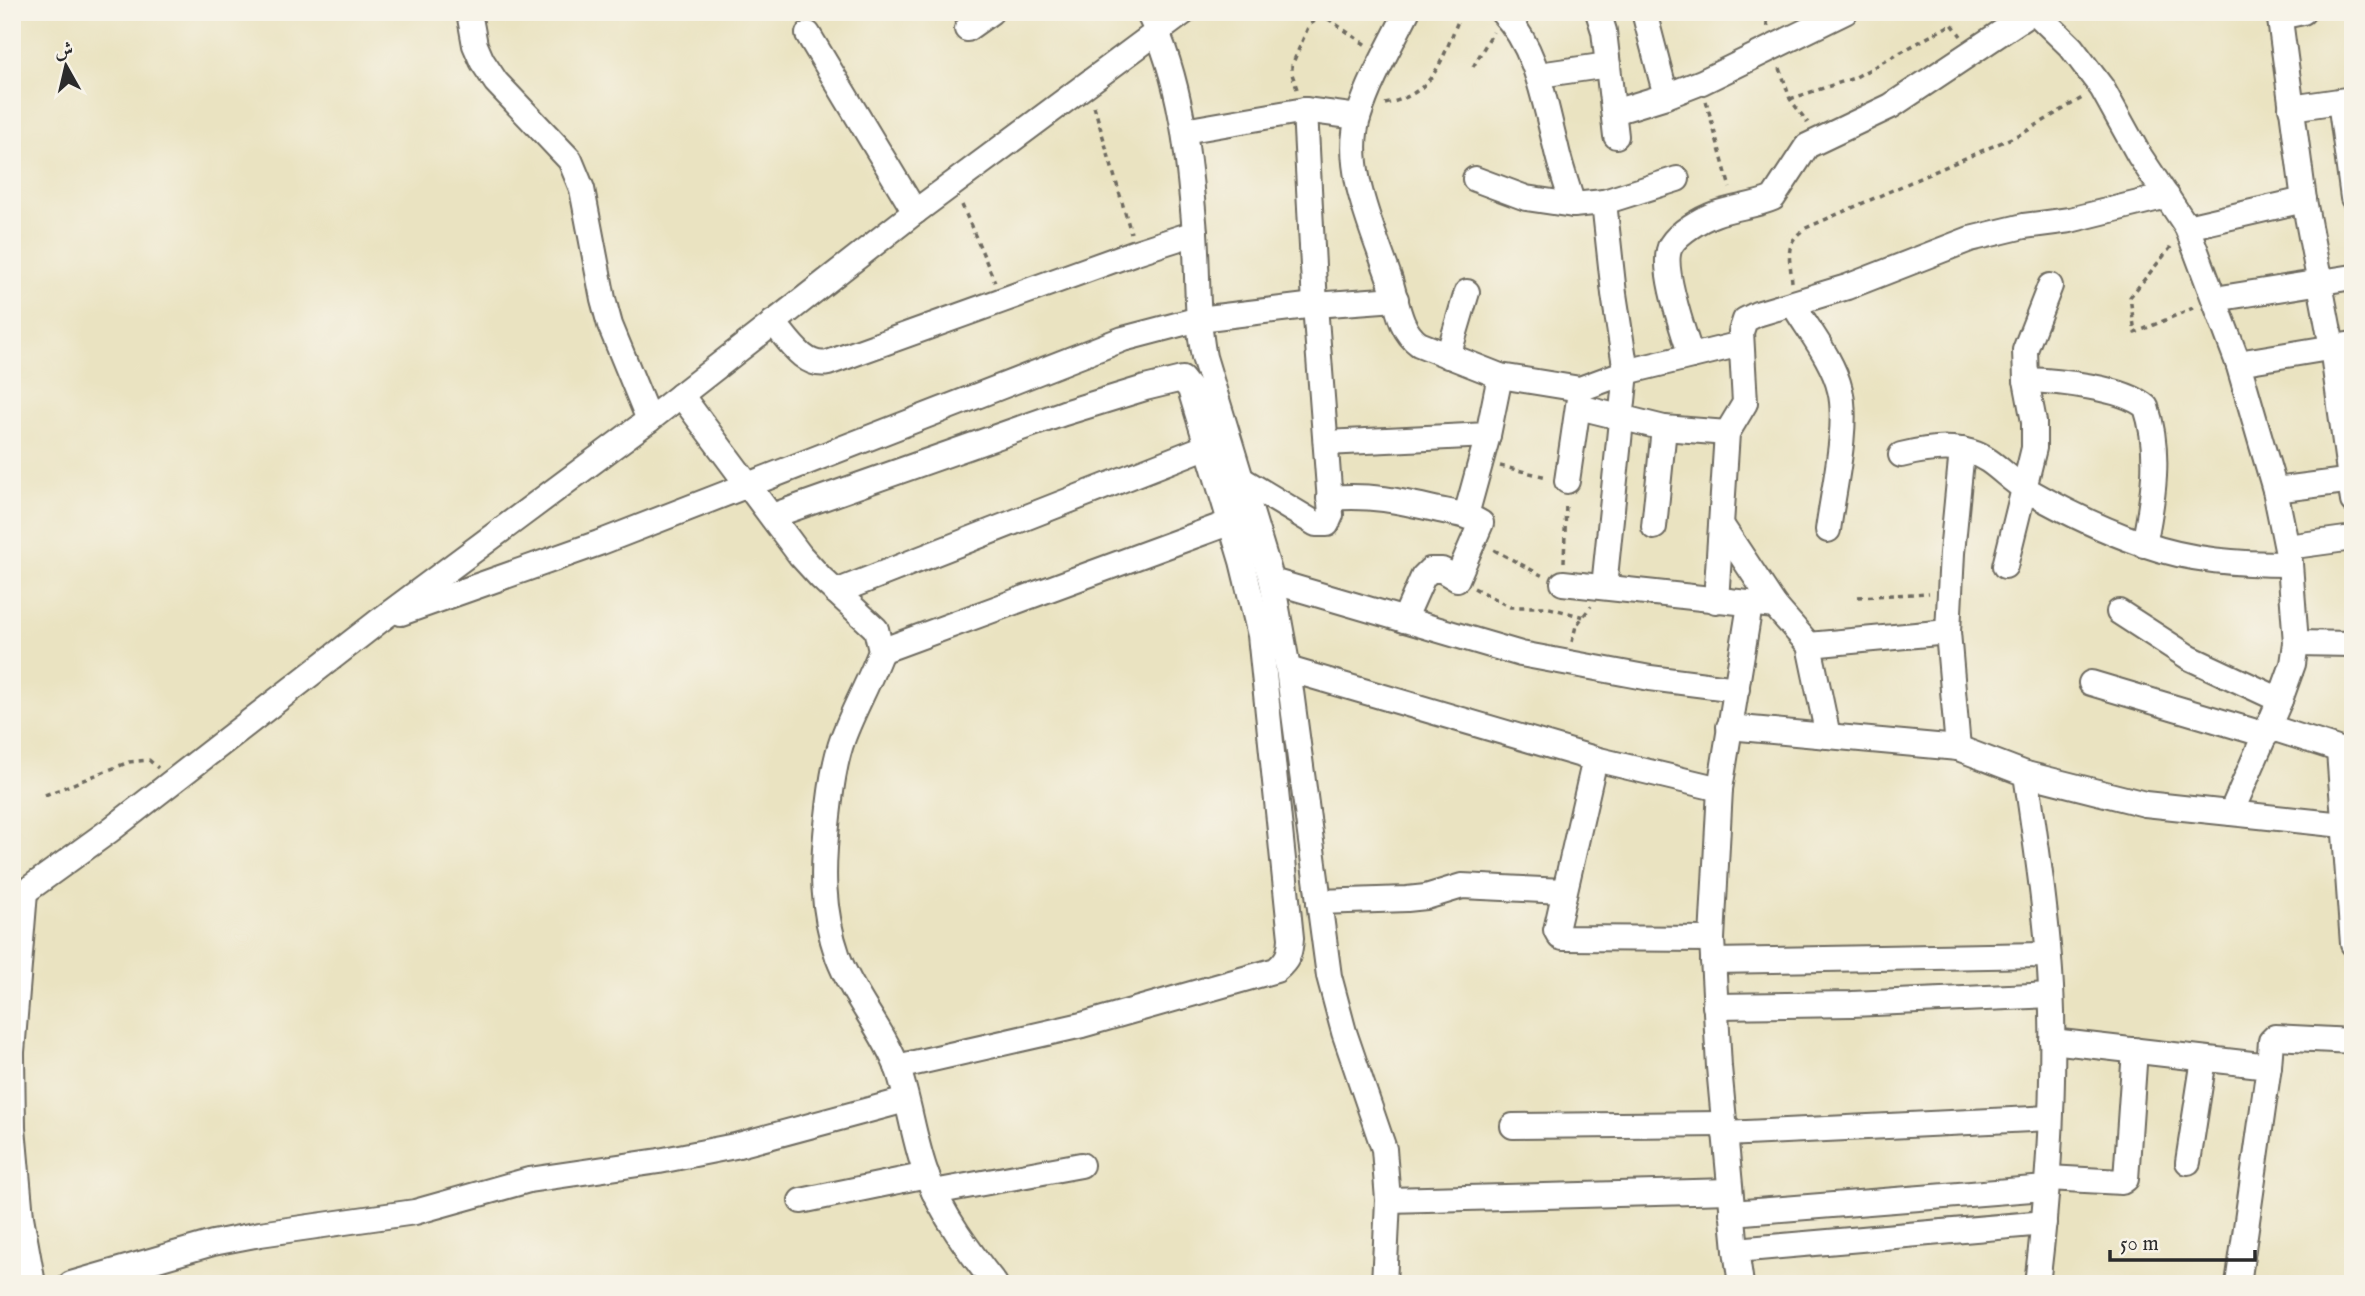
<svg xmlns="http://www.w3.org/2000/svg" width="2365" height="1296" font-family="'IM FELL English',Amiri,serif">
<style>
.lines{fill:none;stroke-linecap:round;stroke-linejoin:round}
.minor-casing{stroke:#6e6b60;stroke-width:28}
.path{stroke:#6e6b60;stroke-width:3.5;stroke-dasharray:5 5;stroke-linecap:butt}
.minor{stroke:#fff;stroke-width:24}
</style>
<rect width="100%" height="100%" fill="#f7f3e8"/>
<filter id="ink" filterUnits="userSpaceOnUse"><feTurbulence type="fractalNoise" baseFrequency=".0143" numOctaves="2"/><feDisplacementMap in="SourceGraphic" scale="14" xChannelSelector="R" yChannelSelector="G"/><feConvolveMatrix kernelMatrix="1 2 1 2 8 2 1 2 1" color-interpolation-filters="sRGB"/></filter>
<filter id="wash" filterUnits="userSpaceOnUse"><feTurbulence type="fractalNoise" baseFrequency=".00686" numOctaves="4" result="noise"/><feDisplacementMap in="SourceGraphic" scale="28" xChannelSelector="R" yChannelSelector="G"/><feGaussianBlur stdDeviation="1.57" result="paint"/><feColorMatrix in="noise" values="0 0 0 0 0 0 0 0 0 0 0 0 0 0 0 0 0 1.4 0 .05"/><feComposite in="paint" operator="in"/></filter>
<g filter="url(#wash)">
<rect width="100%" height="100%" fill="#eae3c1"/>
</g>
<g filter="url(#ink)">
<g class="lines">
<defs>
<g id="minor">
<path d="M469,12l6,33 7,16 14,21 74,78 12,29 21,110 7,26 39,95"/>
<path d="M1148,12c34,68 41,147 47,221 3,41 1,83 9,124l68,224 16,88 41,307 15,56 40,117 4,51 -4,84"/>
<path d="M1407,12c-17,34 -37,68 -48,103 -17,50 14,115 30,162 8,23 9,52 30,67l81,32 80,13 46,-17 115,-28"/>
<path d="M1502,12c35,36 42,89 54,135 4,19 11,38 17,58l31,-3 73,-23"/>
<path d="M1598,12l6,19 12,105"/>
<path d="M1644,12l22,84"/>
<path d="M2035,12l36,35 31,41 37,67 48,72 51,136 37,127 15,74 6,79 -3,21 -13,36 -49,113"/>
<path d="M2279,12l25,188 28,147 21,154"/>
<path d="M2279,17l24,-5"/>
<path d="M967,29l24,-17"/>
<path d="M808,34l107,178"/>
<path d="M1539,75l69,-10"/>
<path d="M2340,101l13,97"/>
<path d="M2291,108l62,-9"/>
<path d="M1614,112l52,-16 36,-14 143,-70"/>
<path d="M1184,131l121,-21 53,7"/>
<path d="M1475,179l51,19 47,7"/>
<path d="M2187,227l117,-27"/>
<path d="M2215,299l138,-22"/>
<path d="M1793,304c16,27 40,56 47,86 9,35 -7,102 -12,140"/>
<path d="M773,322c15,17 31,46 55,41l308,-111 59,-19"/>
<path d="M1448,356l19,-64"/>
<path d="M1691,356c-7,-23 -32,-91 -20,-111 8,-13 30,-26 44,-31 19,-7 40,-8 58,-16l34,-52 84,-40 141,-94"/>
<path d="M2238,363l115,-19"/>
<path d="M2026,380c30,1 97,7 120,27 15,45 7,93 -2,138"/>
<path d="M681,395l119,160 21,23 55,51 5,22c-11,30 -27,57 -38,87 -9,25 -12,52 -15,78 -6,51 -7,92 10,141 15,40 45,72 60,112 12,35 16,73 29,107 16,40 42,75 68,108"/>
<path d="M1579,407l85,21 63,5"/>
<path d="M1326,443l162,-8"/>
<path d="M1901,455c29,-7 62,-12 88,6 13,9 24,21 38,29 37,21 76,40 116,54 48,17 96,20 147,20"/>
<path d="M1241,479l75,45h11l4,-9 -16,-210 -10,-195"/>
<path d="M1567,481l13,-89"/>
<path d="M2275,490l78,-10"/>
<path d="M1329,498c41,-4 71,3 110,12 15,3 30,5 42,13l-24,56 -15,-9h-12l-7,7 -19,43"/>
<path d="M1466,515l22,-80 12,-59"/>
<path d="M772,516l292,-103 81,-25 37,-9 8,10 52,172 18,74 31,303c-1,16 -3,22 -15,32l-194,55 -185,42"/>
<path d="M1722,526l53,80"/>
<path d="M1654,527l10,-99"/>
<path d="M2287,547l66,-9"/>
<path d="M2005,566l29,-118v-26l-8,-42 -1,-30 25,-64"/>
<path d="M1272,581l249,73 129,24 87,11"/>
<path d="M1563,583l212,23 34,39 19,91"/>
<path d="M1604,587l22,-215 -12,-78 -10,-92"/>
<path d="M836,592l372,-146"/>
<path d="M1716,601l11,-168 18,-30 -4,-71 4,-12 12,-6 90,-27 123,-48 54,-13 46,-6 97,-24"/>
<path d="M2119,612l71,46 90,42"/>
<path d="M401,613l198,-70 524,-204 76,-20 116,-14 81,-6"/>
<path d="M2296,643l57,1"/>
<path d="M1809,645l139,-13"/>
<path d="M881,651l364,-134"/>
<path d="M1288,669l307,90 125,30"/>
<path d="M2091,683l175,52"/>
<path d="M1729,727l229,21 -10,-116 4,-79 10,-103"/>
<path d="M2269,727l84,27"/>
<path d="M1958,748l68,26c11,76 24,161 26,238 2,91 -4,182 -15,272"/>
<path d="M2339,751l14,193"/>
<path d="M1595,759l-39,171 4,7 3,1 149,1"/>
<path d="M2026,774l119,30 198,21"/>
<path d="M12,901l97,-70 270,-210 270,-201 266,-208 269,-200"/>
<path d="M1319,902l88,-3 19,-2 36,-11 102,5"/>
<path d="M1713,961l335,-6"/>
<path d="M1715,1006l137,-2 199,-9"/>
<path d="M2052,1041l217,25 -31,218"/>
<path d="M12,1052l13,-160"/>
<path d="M12,1056l1,72 8,89 12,67"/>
<path d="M2269,1066l2,-25 4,-4 78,4"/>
<path d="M1513,1126l211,-2"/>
<path d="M1725,1134l325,-16"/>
<path d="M2188,1162l16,-103"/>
<path d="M2048,1178l74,4 4,-3 9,-129"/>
<path d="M934,1192l147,-27"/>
<path d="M1388,1200l342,-9"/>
<path d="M801,1201l126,-26"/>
<path d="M1732,1213l314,-25"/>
<path d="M1736,1250l308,-27"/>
<path d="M71,1284l142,-41 47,-9 155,-22 114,-32 130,-19 76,-15 171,-46"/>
<path d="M1741,1284l-5,-34 -17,-183 -7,-128 8,-150 30,-184"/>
</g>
</defs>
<use href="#minor" class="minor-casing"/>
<g class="path">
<path d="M1764,12l4,15"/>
<path d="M1473,67l20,-35"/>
<path d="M1780,68l10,31 18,24"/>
<path d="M1297,89l-5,-15v-9l17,-40 12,-8 6,1 39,27"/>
<path d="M1790,99l64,-21 98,-54 9,12"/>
<path d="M1706,101l24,87"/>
<path d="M1385,104c53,-11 57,-48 77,-92"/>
<path d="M1094,106l37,127"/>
<path d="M962,205l33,77"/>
<path d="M2171,247l-41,50 5,36 58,-25"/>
<path d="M1792,282c-2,-25 -9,-39 14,-54l219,-96 57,-34"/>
<path d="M1500,466l47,11"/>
<path d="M1494,550l49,26"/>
<path d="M1564,562l2,-59"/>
<path d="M1474,588l36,19h36l38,10"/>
<path d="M1858,597l71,-4"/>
<path d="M1572,642l4,-16 15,-20"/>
<path d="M45,795l84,-33 20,-2 9,8"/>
</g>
<use href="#minor" class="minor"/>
</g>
</g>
<rect width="2365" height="1296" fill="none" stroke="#f7f3e8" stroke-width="42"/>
<g transform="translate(66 66) rotate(352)" stroke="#f7f3e8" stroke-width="5" paint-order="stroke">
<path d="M0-5L12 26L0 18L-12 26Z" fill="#2b2b2b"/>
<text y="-10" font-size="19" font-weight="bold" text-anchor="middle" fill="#2b2b2b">ش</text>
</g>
<path d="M2110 1250v10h145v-10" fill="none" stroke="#2b2b2b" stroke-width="3.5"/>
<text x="2120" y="1250" font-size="21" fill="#2b2b2b" stroke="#f7f3e8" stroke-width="5" paint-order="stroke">50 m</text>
</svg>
